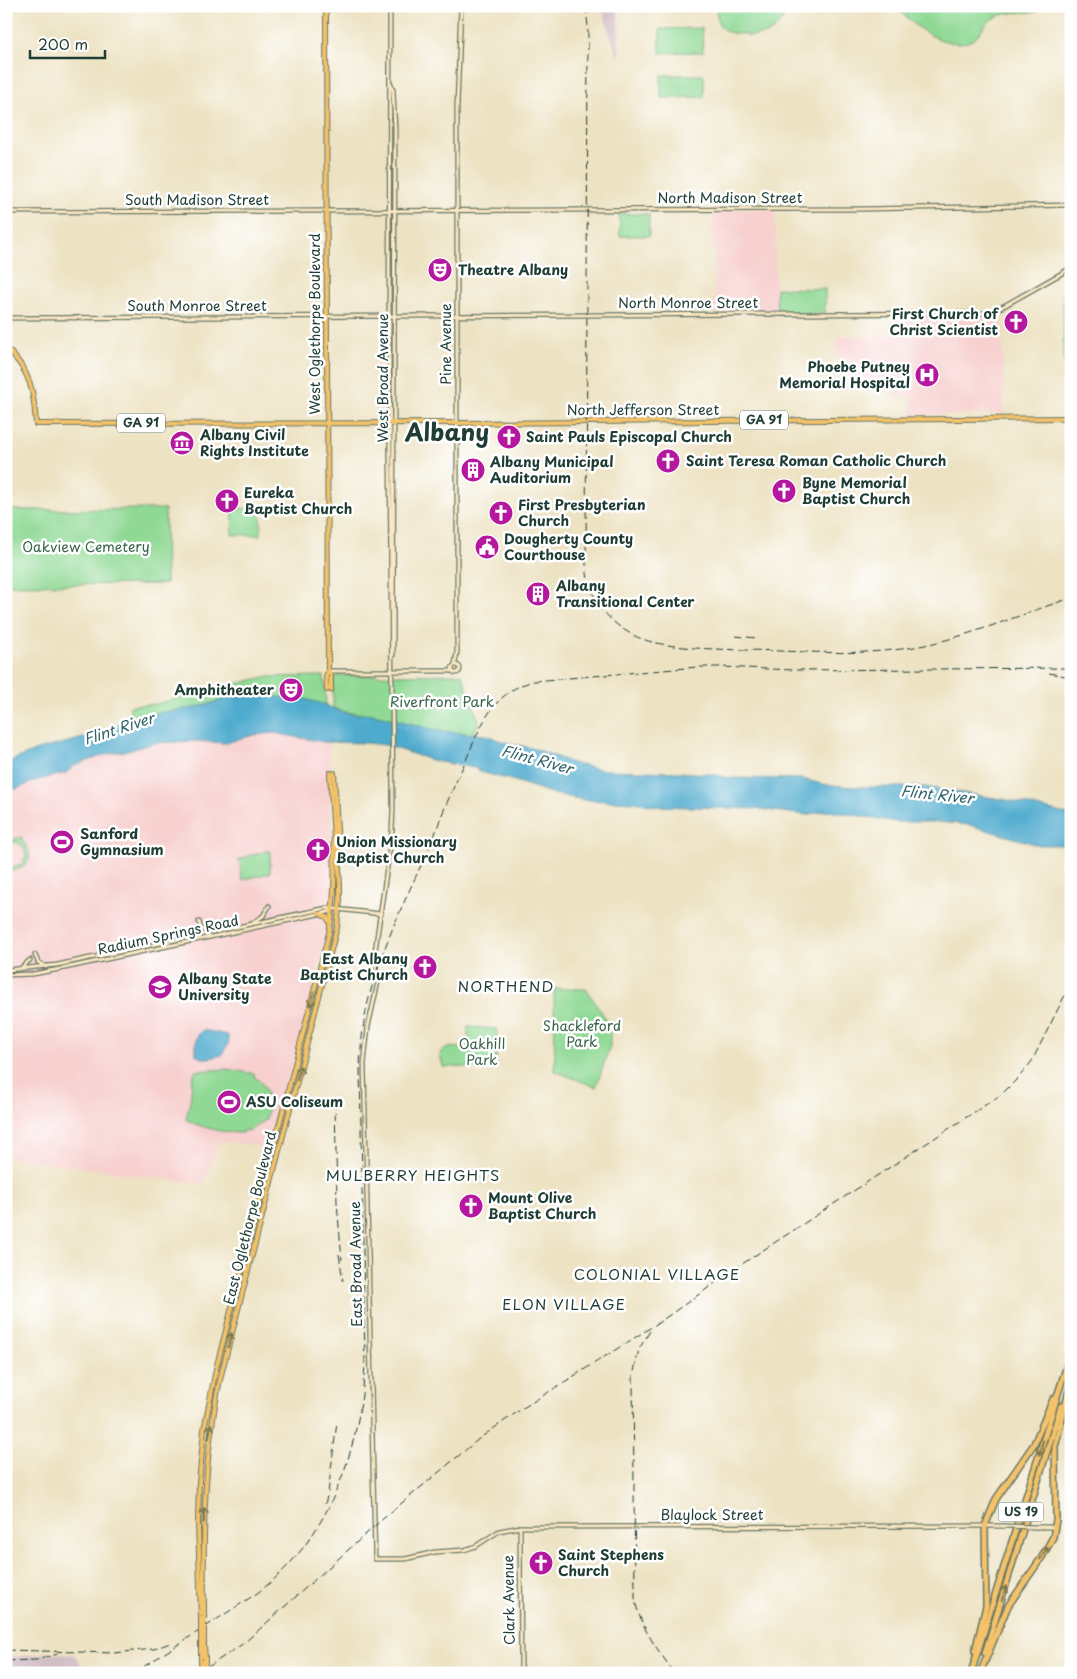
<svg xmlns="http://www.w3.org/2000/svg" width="1077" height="1679" font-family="'Playpen Sans',sans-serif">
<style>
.built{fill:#f7d0cf}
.industrial{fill:#d2bec5}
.green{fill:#90d994;stroke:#588b64}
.water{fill:#50abce;stroke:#387481}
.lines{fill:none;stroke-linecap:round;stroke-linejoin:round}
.secondary-casing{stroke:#677766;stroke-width:5.5}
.primary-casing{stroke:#677766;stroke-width:6}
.motorway-casing{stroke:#677766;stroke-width:8}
.secondary{stroke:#fae7c3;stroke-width:3}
.primary{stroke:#f3c26a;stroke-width:4}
.motorway{stroke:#f3c26a;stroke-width:5}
.rail{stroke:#1f3d34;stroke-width:1;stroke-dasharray:8 4;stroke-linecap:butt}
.secondary-bridge-casing{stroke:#677766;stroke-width:5.5;stroke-linecap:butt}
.primary-bridge-casing{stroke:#677766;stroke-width:6;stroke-linecap:butt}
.secondary-bridge{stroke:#fae7c3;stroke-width:3}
.primary-bridge{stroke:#f3c26a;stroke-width:4}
.oneway{stroke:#7e794c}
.labels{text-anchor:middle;stroke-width:5;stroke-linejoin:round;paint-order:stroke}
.shield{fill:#fff;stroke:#627771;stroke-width:1}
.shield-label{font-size:12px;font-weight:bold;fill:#1f3d34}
.street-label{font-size:14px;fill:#1f3d34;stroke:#fff}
.poi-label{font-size:14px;font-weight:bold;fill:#1f3d34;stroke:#fff;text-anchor:start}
.park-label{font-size:14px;fill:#3b644c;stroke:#fff}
.water-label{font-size:15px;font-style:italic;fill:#30646a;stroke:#fff}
.neighbourhood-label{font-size:15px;letter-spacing:1px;fill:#1f3d34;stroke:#fff}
.town-label{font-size:24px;font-weight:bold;fill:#1f3d34;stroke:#fff}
</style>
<rect width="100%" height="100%" fill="#fff"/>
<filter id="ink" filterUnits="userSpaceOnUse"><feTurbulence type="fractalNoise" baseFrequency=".02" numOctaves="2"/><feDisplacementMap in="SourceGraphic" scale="10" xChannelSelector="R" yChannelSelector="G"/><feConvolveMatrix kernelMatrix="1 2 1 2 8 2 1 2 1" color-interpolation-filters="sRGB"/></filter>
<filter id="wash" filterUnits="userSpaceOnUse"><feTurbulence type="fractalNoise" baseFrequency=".0096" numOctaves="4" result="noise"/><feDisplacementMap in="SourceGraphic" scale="20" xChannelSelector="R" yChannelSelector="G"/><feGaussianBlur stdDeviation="1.12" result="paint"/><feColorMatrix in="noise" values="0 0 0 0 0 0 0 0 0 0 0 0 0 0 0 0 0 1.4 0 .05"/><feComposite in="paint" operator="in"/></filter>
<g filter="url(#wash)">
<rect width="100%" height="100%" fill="#ede2c2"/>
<g class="built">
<path d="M714,209l61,1 1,104h-61z"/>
<path d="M894,316h108l2,98 -92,1v-17h-17v-8h-44l-1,-29 -14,-1 1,-24 57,-1z"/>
<path d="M273,733l56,9 4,143 -4,45 -57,217 -53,-6 -15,43 -198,-27v-364l32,-13 28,-7 8,-7 30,-11 30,-6 19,-6 31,-2 20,1 30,-1 20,-6z"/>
</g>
<g class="industrial">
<path d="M601,6h17l1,56z"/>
<path d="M46,1653l29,2 11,18h-80v-15z"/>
</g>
<g class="green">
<path d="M717,6h72c-13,24 -13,29 -42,30v-2c-23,0 -31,-4 -30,-28z"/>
<path d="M897,6h140v6c-17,0 -39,-1 -51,12 -6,6 -8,14 -16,17 -24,9 -60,-15 -73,-35z"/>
<path d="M702,28l1,24 -43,1v-24z"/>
<path d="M661,75h43v22l-43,1z"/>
<path d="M619,214h30v22h-29z"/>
<path d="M1071,269v146h-6l-2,-136v-6z"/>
<path d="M776,288l49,1v24l-48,1z"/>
<path d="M233,508l28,1v26h-29z"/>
<path d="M165,509l1,75 -160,1v-75z"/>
<path d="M462,674l17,48 -6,12 -34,-3 -57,-15c-17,-4 -33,-1 -49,-8v-32z"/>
<path d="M324,676l2,29 -22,-6 -40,-3 -31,1 -38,11 -39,5 -27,8 1,-15 26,-2 108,-27z"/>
<path d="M22,837v4c8,7 11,19 1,26 -5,3 -11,4 -17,5v-4l16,-4 4,-9 -4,-10 -6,-3 -10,2v-3z"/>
<path d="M270,850v23l-28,7 -3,-20 10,-4z"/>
<path d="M554,989h32l24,36v21l-14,41 -41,-16z"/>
<path d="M468,1027l29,2 -1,38h-53l-3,-14c7,-8 18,-5 28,-5z"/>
<path d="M227,1069l28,5 -1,3c16,9 15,26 12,42l-15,11 -9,1v2c-20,0 -38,-5 -56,-13l3,-16 1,-1 2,-23 3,-9z"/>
</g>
<g class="water">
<path d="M264,696l40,3 19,5 19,8 10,2h21l66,17 47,4 19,7 31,7 39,15 30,6 73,2 32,2 20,4 72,1 20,5 31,3h72l82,13 51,12 13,4v29h-33l-69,-20 -31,-3h-41l-61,-10 -11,-1 -19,4 -48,-6 -103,-3 -20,-4 -51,-2 -30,-6 -39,-13 -31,-8 -9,-5 -41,-7 -49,-16 -19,-2 -42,-1 -50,-9 -20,2 -29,8 -31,-2 -41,2 -19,6 -30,6 -30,11 -8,7 -28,7 -32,13v-30l31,-13 50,-13 39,-15 30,-9 39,-5 38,-11z"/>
<path d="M203,1030l25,5 1,7 -7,13c-8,2 -19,6 -26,0v-15l3,-7z"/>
</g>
</g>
<g filter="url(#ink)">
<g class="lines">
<defs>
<g id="secondary">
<path d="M390,6l-1,334 4,469 -1,23 -18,126 4,24 -10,45 -4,37 11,495h30l30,-7 29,-2 12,-4 23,-15 21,-4 483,-1"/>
<path d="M391,84l2,6 2,39 -2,526"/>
<path d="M6,212l856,-3 209,-4"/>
<path d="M6,318l981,-5 15,-6 69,-39"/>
<path d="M455,664l2,-12v-546l4,-100"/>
<circle cx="456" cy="669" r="4"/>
<path d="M328,671h124"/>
<path d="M199,922l2,7 8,3"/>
<path d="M254,922l9,-6 6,-10"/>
<path d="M35,955l3,7 8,5"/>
<path d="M21,968l9,-8"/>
<path d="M6,970l51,-5 270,-57 54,6"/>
<path d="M6,975l27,-1 27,-5 268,-57 5,-2"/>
<path d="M520,1527l1,146"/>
<path d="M1037,1527h17"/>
</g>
<g id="primary">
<path d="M326,6l2,665 -2,5 1,14"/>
<path d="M6,348c25,23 28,44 30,76l421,-1 614,-5"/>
<path d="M328,671l3,5v14"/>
<path d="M319,914l8,3 3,6"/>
<path d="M204,1616c-1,-83 -1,-164 18,-245l115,-444 3,-26v-15l-6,-113"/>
<path d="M201,1619l-3,-97 1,-39 5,-53 12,-61 113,-436c10,-52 4,-107 1,-160"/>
<path d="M204,1646l1,12"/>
<path d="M201,1647v14"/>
</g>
<g id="motorway">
<path d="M975,1651l11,-45 -1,-80 11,-27 38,-55 19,-45"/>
<path d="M985,1653l76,-247"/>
<path d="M971,1673l100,-321"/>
<path d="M980,1673l28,-67 34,-49 11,-20 3,-17 -1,-73 16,-65"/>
</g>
</defs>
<use href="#secondary" class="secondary-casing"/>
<use href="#primary" class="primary-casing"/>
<use href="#motorway" class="motorway-casing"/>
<use href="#secondary" class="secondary"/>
<use href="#primary" class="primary"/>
<use href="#motorway" class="motorway"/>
<g class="rail">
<path d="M586,6l2,22 -2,537c2,31 20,57 49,71 26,13 81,13 111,14 58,1 117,7 174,-4 51,-10 101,-32 151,-48"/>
<path d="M735,636l22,2"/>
<path d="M1049,673l22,4"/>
<path d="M335,1100l2,103 5,57"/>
<path d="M339,1254l4,27"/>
<path d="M650,1331l-11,18 -6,27 2,221c3,29 23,52 39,76"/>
<path d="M325,1504l3,-11 9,-71"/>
<path d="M6,1650l108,3 40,-4 16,-6"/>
<path d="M6,1661l30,-1 22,-6"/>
<path d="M134,1673l122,-79c73,-54 103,-141 109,-229l-5,-298c1,-24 3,-46 9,-69 14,-57 43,-111 66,-164l6,-17c8,-19 16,-38 25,-57 15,-35 27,-69 68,-79l164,-14h21l75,3 277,-2"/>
<path d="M197,1673l14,-8 33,-22 141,-126 95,-79 40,-28 138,-87 90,-63 254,-166 18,-18 12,-15 39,-78"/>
</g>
<defs>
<path id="secondary-bridge" d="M1003,1526l34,1"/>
<g id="primary-bridge">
<path d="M204,1616v30"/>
<path d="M201,1619v28"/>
<path d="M205,1658v15"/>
<path d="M201,1661l1,12"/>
</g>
</defs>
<use href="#secondary-bridge" class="secondary-bridge-casing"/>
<use href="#primary-bridge" class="primary-bridge-casing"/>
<use href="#secondary-bridge" class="secondary-bridge"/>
<use href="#primary-bridge" class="primary-bridge"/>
</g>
<defs><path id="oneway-shaft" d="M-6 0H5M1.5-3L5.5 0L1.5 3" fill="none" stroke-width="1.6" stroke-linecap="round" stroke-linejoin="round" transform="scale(1.25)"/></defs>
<g class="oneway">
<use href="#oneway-shaft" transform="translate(312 999) rotate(104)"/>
<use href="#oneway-shaft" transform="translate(299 1073) rotate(-76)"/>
<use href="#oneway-shaft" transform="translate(230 1340) rotate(-76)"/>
<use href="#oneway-shaft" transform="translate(210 1431) rotate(-82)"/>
<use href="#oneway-shaft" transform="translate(1041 1448) rotate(107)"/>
<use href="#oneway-shaft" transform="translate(204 1515) rotate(-89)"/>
<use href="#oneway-shaft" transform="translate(1044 1553) rotate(-59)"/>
<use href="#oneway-shaft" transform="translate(1004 1593) rotate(-73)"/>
</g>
</g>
<defs>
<symbol id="theatre-disc" viewBox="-11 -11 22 22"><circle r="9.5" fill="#b5179e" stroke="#fff"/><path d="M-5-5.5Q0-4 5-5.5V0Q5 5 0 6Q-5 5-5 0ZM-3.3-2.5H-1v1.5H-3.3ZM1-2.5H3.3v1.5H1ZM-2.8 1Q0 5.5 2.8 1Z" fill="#fff"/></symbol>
<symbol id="church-disc" viewBox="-11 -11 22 22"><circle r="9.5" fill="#b5179e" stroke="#fff"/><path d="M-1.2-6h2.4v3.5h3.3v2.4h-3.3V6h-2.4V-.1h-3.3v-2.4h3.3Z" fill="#fff"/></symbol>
<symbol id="hospital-disc" viewBox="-11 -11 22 22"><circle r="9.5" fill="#b5179e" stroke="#fff"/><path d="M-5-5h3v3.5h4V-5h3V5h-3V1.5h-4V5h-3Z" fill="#fff"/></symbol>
<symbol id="museum-disc" viewBox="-11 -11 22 22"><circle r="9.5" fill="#b5179e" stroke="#fff"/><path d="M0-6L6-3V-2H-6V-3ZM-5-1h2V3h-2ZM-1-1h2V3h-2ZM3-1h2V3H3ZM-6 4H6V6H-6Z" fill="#fff"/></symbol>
<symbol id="building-disc" viewBox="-11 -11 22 22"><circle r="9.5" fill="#b5179e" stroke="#fff"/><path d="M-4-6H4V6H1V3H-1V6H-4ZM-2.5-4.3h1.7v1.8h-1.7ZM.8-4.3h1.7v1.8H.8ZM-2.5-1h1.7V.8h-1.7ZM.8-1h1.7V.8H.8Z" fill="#fff"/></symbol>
<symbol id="civic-disc" viewBox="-11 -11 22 22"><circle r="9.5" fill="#b5179e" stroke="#fff"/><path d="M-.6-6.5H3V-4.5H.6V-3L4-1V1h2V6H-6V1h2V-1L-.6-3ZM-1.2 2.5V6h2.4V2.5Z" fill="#fff"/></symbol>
<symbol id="stadium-disc" viewBox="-11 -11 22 22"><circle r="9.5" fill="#b5179e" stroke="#fff"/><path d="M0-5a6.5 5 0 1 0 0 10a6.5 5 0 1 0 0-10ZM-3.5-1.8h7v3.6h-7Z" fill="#fff"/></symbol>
<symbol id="university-disc" viewBox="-11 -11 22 22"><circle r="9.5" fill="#b5179e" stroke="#fff"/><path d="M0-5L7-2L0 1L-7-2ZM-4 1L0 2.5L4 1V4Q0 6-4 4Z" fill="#fff"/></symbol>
</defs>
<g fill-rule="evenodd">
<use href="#theatre-disc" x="426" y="256" width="28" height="28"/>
<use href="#church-disc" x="1002" y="308" width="28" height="28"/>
<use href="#hospital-disc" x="913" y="361" width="28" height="28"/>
<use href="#church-disc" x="495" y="423" width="28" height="28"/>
<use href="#museum-disc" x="168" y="429" width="28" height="28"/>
<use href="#church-disc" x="654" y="447" width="28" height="28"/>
<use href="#building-disc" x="459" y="456" width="28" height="28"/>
<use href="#church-disc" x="770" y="477" width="28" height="28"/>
<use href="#church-disc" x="213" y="487" width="28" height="28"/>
<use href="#church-disc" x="487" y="499" width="28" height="28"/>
<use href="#civic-disc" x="473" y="533" width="28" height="28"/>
<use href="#building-disc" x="524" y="580" width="28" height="28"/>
<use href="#theatre-disc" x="277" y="676" width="28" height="28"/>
<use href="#stadium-disc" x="48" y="828" width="28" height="28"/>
<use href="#church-disc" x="304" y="836" width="28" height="28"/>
<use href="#church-disc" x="411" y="953" width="28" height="28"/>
<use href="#university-disc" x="146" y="973" width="28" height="28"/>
<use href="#stadium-disc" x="215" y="1088" width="28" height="28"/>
<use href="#church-disc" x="457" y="1192" width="28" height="28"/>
<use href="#church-disc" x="527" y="1549" width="28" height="28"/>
</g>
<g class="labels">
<g class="shield">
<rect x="740" y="410.5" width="48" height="19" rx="4"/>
<rect x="117" y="413.5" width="48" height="19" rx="4"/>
<rect x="998.5" y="1502.5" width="45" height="19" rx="4"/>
</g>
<g class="shield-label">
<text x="764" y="424">GA 91</text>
<text x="141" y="427">GA 91</text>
<text x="1021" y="1516">US 19</text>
</g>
<g class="street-label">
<text x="730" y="203">North Madison Street</text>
<text x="197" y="205">South Madison Street</text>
<text x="688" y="308">North Monroe Street</text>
<text x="197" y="311">South Monroe Street</text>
<text transform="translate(315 324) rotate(-90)" y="5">West Oglethorpe Boulevard</text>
<text transform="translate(446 344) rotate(-90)" y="5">Pine Avenue</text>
<text transform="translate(383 378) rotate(-90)" y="5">West Broad Avenue</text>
<text x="643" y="415">North Jefferson Street</text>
<text transform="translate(168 935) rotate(-12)" y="5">Radium Springs Road</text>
<text transform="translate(250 1218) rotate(-76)" y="5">East Oglethorpe Boulevard</text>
<text transform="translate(356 1264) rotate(-91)" y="5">East Broad Avenue</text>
<text x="712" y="1520">Blaylock Street</text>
<text transform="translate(509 1600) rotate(-91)" y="5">Clark Avenue</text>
</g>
<g class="poi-label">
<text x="458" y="275">Theatre Albany</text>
<text x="998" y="319" text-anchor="end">First Church of<tspan x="998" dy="16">Christ Scientist</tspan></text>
<text x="910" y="372" text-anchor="end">Phoebe Putney<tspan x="910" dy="16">Memorial Hospital</tspan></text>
<text x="200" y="440">Albany Civil<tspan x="200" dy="16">Rights Institute</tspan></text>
<text x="526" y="442">Saint Pauls Episcopal Church</text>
<text x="686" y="466">Saint Teresa Roman Catholic Church</text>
<text x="490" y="467">Albany Municipal<tspan x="490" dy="16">Auditorium</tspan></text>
<text x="802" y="488">Byne Memorial<tspan x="802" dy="16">Baptist Church</tspan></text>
<text x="244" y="498">Eureka<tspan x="244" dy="16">Baptist Church</tspan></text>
<text x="518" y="510">First Presbyterian<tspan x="518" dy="16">Church</tspan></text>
<text x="504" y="544">Dougherty County<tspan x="504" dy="16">Courthouse</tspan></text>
<text x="556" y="591">Albany<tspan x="556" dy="16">Transitional Center</tspan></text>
<text x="274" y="695" text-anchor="end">Amphitheater</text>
<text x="80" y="839">Sanford<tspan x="80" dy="16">Gymnasium</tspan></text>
<text x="336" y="847">Union Missionary<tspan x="336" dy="16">Baptist Church</tspan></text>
<text x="408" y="964" text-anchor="end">East Albany<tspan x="408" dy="16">Baptist Church</tspan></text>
<text x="178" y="984">Albany State<tspan x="178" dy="16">University</tspan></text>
<text x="246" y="1107">ASU Coliseum</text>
<text x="488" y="1203">Mount Olive<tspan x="488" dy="16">Baptist Church</tspan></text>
<text x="558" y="1560">Saint Stephens<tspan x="558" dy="16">Church</tspan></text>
</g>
<g class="park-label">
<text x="86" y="552">Oakview Cemetery</text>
<text x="442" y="707">Riverfront Park</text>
<text x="582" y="1031">Shackleford<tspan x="582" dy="16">Park</tspan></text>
<text x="482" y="1049">Oakhill<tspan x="482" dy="16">Park</tspan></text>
</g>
<g class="water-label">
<text transform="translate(119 729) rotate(-18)" y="5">Flint River</text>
<text transform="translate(537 760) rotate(15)" y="5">Flint River</text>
<text transform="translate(937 795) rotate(6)" y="5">Flint River</text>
</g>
<g class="neighbourhood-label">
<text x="506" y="992">NORTHEND</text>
<text x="413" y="1181">MULBERRY HEIGHTS</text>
<text x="657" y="1280">COLONIAL VILLAGE</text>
<text x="564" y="1310">ELON VILLAGE</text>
</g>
<g class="town-label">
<text x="447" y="441">Albany</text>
</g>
</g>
<rect width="1077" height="1679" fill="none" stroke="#fff" stroke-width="25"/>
<path d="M30 50v8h75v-8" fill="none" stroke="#1f3d34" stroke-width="2.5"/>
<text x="38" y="50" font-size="15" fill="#1f3d34" stroke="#ffffff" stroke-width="4" paint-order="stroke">200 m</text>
</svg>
